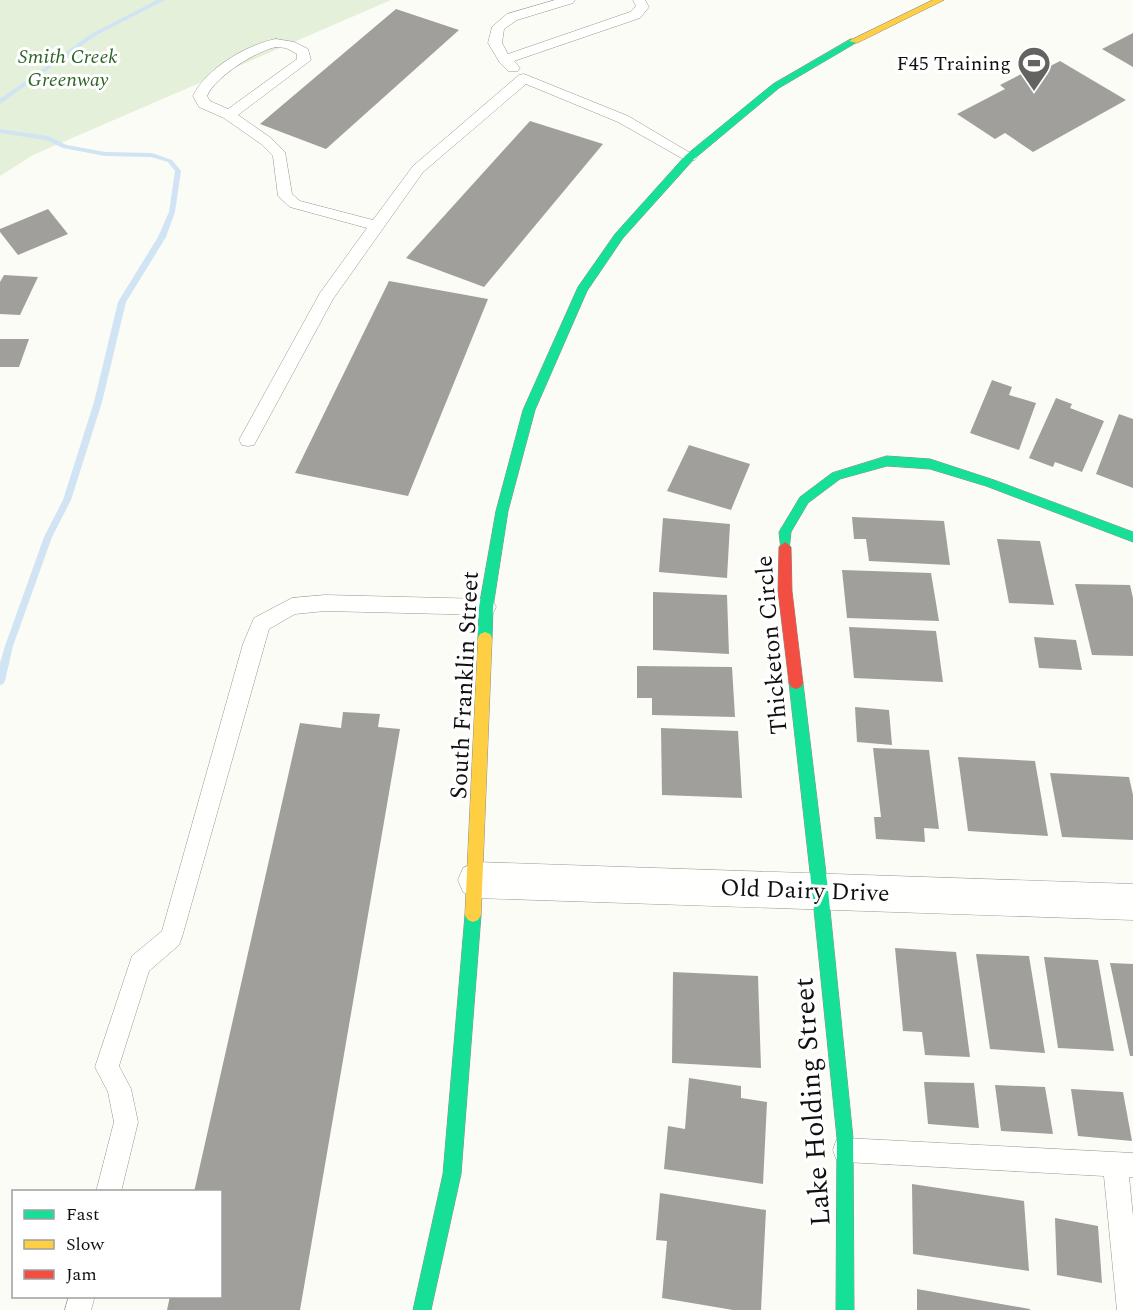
<svg xmlns="http://www.w3.org/2000/svg" width="1133" height="1310" font-family="Spectral,serif">
<style>
.green{fill:#e4f0d9}
.lines{fill:none;stroke-linecap:round;stroke-linejoin:round}
.stream{fill:#d0e4f4;fill-rule:evenodd}
.building{fill:#a09f9c}
.lane-casing{stroke:#969694;stroke-width:1}
.street-casing{stroke:#969694;stroke-width:1}
.fast-casing{stroke:#8d8d8b;stroke-width:1}
.slow-casing{stroke:#8d8d8b;stroke-width:1}
.jam-casing{stroke:#8d8d8b;stroke-width:1}
.lane{fill:#fffffe;fill-rule:evenodd}
.street{fill:#fffffe;fill-rule:evenodd}
.fast{fill:#16e098;fill-rule:evenodd}
.slow{fill:#ffcf43;fill-rule:evenodd}
.jam{fill:#f24e42;fill-rule:evenodd}
.labels{text-anchor:middle;stroke-width:6;stroke-linejoin:round;paint-order:stroke}
.far-park-label{font-size:20px;font-style:italic;fill:#2d6425;stroke:#fff}
.far-poi-label{font-size:20px;fill:#101010;stroke:#fff;text-anchor:end}
.street-label{font-size:24px;fill:#101010;stroke:#fff}
.near-street-label{font-size:28px;fill:#101010;stroke:#fff}
</style>
<rect width="100%" height="100%" fill="#fcfcf7"/>
<path class="green" d="M0,0h391l-358,155 -33,21z"/>
<g class="lines">
<g class="stream">
<path d="M157,0h8l-70,36 -95,68v-5l91,-65z"/>
<path d="M0,129l48,7 19,9 38,7 47,1 20,7 9,11 -6,41 -9,25 -40,65 -24,100 -31,98 -19,37 -39,109 -8,35 -2,3 -3,1v-22l5,-17 39,-109 19,-37 31,-98 24,-100 40,-65 11,-25 6,-41 -7,-9 -17,-5 -46,-1 -42,-8 -17,-8 -46,-7z"/>
</g>
</g>
<g class="building">
<path d="M396,9l63,21 -133,119 -66,-25z"/>
<path d="M1133,33v34l-31,-18z"/>
<path d="M1060,61l66,39 -93,52 -28,-19 -10,6 -38,-25 48,-25 -5,-4 25,-13 6,4z"/>
<path d="M530,121l73,23 -119,143 -78,-29z"/>
<path d="M48,209l20,25 -50,21 -18,-23v-3z"/>
<path d="M4,275l34,2 -18,38 -20,-1v-32z"/>
<path d="M389,281l99,18 -80,197 -113,-23z"/>
<path d="M0,339h29l-10,28h-19z"/>
<path d="M992,380l20,7 -3,8 27,8 -17,47 -49,-17z"/>
<path d="M1056,398l16,6 -2,4 34,13 -22,51 -27,-10 -2,5 -24,-9z"/>
<path d="M1119,414l14,5v69l-37,-14z"/>
<path d="M689,445l61,19 -19,46 -64,-19z"/>
<path d="M852,517l92,4 6,44 -81,-4 -3,-22h-12z"/>
<path d="M663,518l67,6 -3,54 -68,-6z"/>
<path d="M997,539l43,2 14,64 -45,-2z"/>
<path d="M842,570l89,3 8,48 -92,-3z"/>
<path d="M1075,584l55,1 3,13v58l-41,-1z"/>
<path d="M653,592l74,3 2,59 -76,-4z"/>
<path d="M849,627l87,4 7,51 -89,-4z"/>
<path d="M1034,637l42,3 6,30 -43,-2z"/>
<path d="M637,666l95,1 3,50 -83,-2v-17h-15z"/>
<path d="M855,707l34,3 3,35 -35,-3z"/>
<path d="M343,712l37,2 -2,13 22,2 -100,581h-133l3,-14h50v-104h-26l106,-469 41,5z"/>
<path d="M661,728l77,3 4,67 -80,-3z"/>
<path d="M873,748l56,2 10,79 -15,-1 1,14 -49,-3 -2,-22h7z"/>
<path d="M958,757l77,4 13,75 -80,-5z"/>
<path d="M1050,773l79,4 4,18v45l-71,-3z"/>
<path d="M895,948l61,4 14,105 -45,-2 -3,-23 -19,-1z"/>
<path d="M976,954l53,2 16,97 -55,-4z"/>
<path d="M1044,957l54,3 16,91 -56,-3z"/>
<path d="M1110,963l23,1v92h-3z"/>
<path d="M673,972l85,4 3,92 -89,-5z"/>
<path d="M689,1078l52,8v12l26,4 -4,82 -99,-15 4,-43 17,3z"/>
<path d="M924,1082l50,1 5,45 -51,-4z"/>
<path d="M995,1085l50,2 8,47 -52,-3z"/>
<path d="M1071,1089l52,3 9,49 -54,-5z"/>
<path d="M912,1184l112,17 5,70 -116,-17z"/>
<path d="M660,1193l106,17 -5,100h-28l-71,-12 5,-57 -11,-1z"/>
<path d="M1055,1218l43,8 4,57 -45,-8z"/>
<path d="M917,1289l113,20v1h-113z"/>
</g>
<g class="lines">
<defs>
<g id="lane">
<path d="M555,0h20l-2,3 -56,17 -13,9 -2,14 6,11 122,-42 6,-6 -3,-6h12l4,7 -9,11 -126,43 6,7 -2,3h-10l-8,-8 -12,-20 4,-16 15,-13z"/>
<path d="M276,39l18,3 14,7 3,11 -73,55 33,23 14,14 7,42 8,7 73,19 40,-54 106,-91 5,-1 104,42 69,41 -2,3h-10l-67,-38 -92,-38 -103,88 -90,127 -79,146 -6,1 -6,-1 -3,-5 81,-147 47,-65 -77,-21 -12,-11 -5,-40 -12,-12 -37,-26 -25,-11 -6,-11c12,-27 55,-52 83,-57zM276,47l10,1 11,6v5l-69,50 -18,-8 -3,-5c8,-19 49,-45 69,-49z"/>
<path d="M325,595l161,4 7,2 3,6 -3,6 -7,2 -161,-4 -30,3 -26,15 -87,308 -3,8 -30,26 -30,95 12,23 7,33 -17,70h-25l18,-70 -6,-30 -13,-25 37,-111 30,-25 81,-287 11,-26 38,-20z"/>
<path d="M845,1138l288,15v24h-4l4,39v94h-16l-13,-134 -259,-14 -9,-3 -3,-9 3,-9z"/>
<path d="M69,1296h26l-4,14h-26z"/>
</g>
<path id="street" d="M476,862l657,22v36l-657,-22 -13,-6 -5,-12 5,-12z"/>
<g id="fast">
<path d="M851,39l8,2 -80,47 -85,71 -71,79 -36,53 -52,119 -27,101 -15,96 -1,31 -2,4h-10l-2,-4 1,-31 17,-96 27,-101 55,-123 37,-53 71,-79 87,-71z"/>
<path d="M887,456l43,3 64,21 139,52v10l-147,-56 -56,-17 -43,-3 -47,13 -32,24 -17,29 -2,19h-8l-2,-19 21,-35 32,-24z"/>
<path d="M796,677l5,2 2,4 25,207 25,248 1,172h-18l1,-172 -25,-248 -23,-207 2,-4z"/>
<path d="M473,908l5,2 3,5 -20,259 -30,136h-18l30,-136 22,-259 3,-5z"/>
</g>
<g id="slow">
<path d="M933,0h11l-87,43 -8,-2z"/>
<path d="M485,632l5,2 2,4 -11,277 -3,5 -5,2 -5,-2 -3,-5 13,-277 2,-4z"/>
</g>
<path id="jam" d="M785,542l6,5 1,44 11,92 -2,4 -5,2 -5,-2 -2,-4 -11,-92 1,-44z"/>
</defs>
<use href="#lane" class="lane-casing"/>
<use href="#street" class="street-casing"/>
<use href="#fast" class="fast-casing"/>
<use href="#slow" class="slow-casing"/>
<use href="#jam" class="jam-casing"/>
<use href="#lane" class="lane"/>
<use href="#street" class="street"/>
<use href="#fast" class="fast"/>
<use href="#slow" class="slow"/>
<use href="#jam" class="jam"/>
</g>
<defs>
<symbol id="stadium-pin" viewBox="-11 -11 22 30"><path d="M0 17L-7.5 6A9.5 9.5 0 1 1 7.5 6Z" fill="#636361" stroke="#fff"/><path d="M0-5a6.5 5 0 1 0 0 10a6.5 5 0 1 0 0-10ZM-3.5-1.8h7v3.6h-7Z" fill="#fff"/></symbol>
</defs>
<g fill-rule="evenodd">
<use href="#stadium-pin" x="1015" y="44" width="38" height="52"/>
</g>
<g class="labels">
<g class="far-park-label">
<text x="68" y="63">Smith Creek<tspan x="68" dy="23">Greenway</tspan></text>
</g>
<g class="far-poi-label">
<text x="1011" y="70">F45 Training</text>
</g>
<g class="street-label">
<text transform="translate(771 645) rotate(-95)" y="8">Thicketon Circle</text>
<text transform="translate(464 685) rotate(-87)" y="8">South Franklin Street</text>
<text transform="translate(805 890) rotate(2)" y="8">Old Dairy Drive</text>
</g>
<g class="near-street-label">
<text transform="translate(811 1102) rotate(-94)" y="10">Lake Holding Street</text>
</g>
</g>
<rect x="12" y="1190" width="210" height="108" fill="#ffffff" stroke="#9f9f9f" stroke-width="1.5"/>
<rect x="24" y="1210" width="30" height="9" fill="#16e098" stroke="#9f9f9f" stroke-width="1.5"/>
<text x="66" y="1220" font-size="18" fill="#101010">Fast</text>
<rect x="24" y="1240" width="30" height="9" fill="#ffcf43" stroke="#9f9f9f" stroke-width="1.5"/>
<text x="66" y="1250" font-size="18" fill="#101010">Slow</text>
<rect x="24" y="1270" width="30" height="9" fill="#f24e42" stroke="#9f9f9f" stroke-width="1.5"/>
<text x="66" y="1280" font-size="18" fill="#101010">Jam</text>
</svg>
